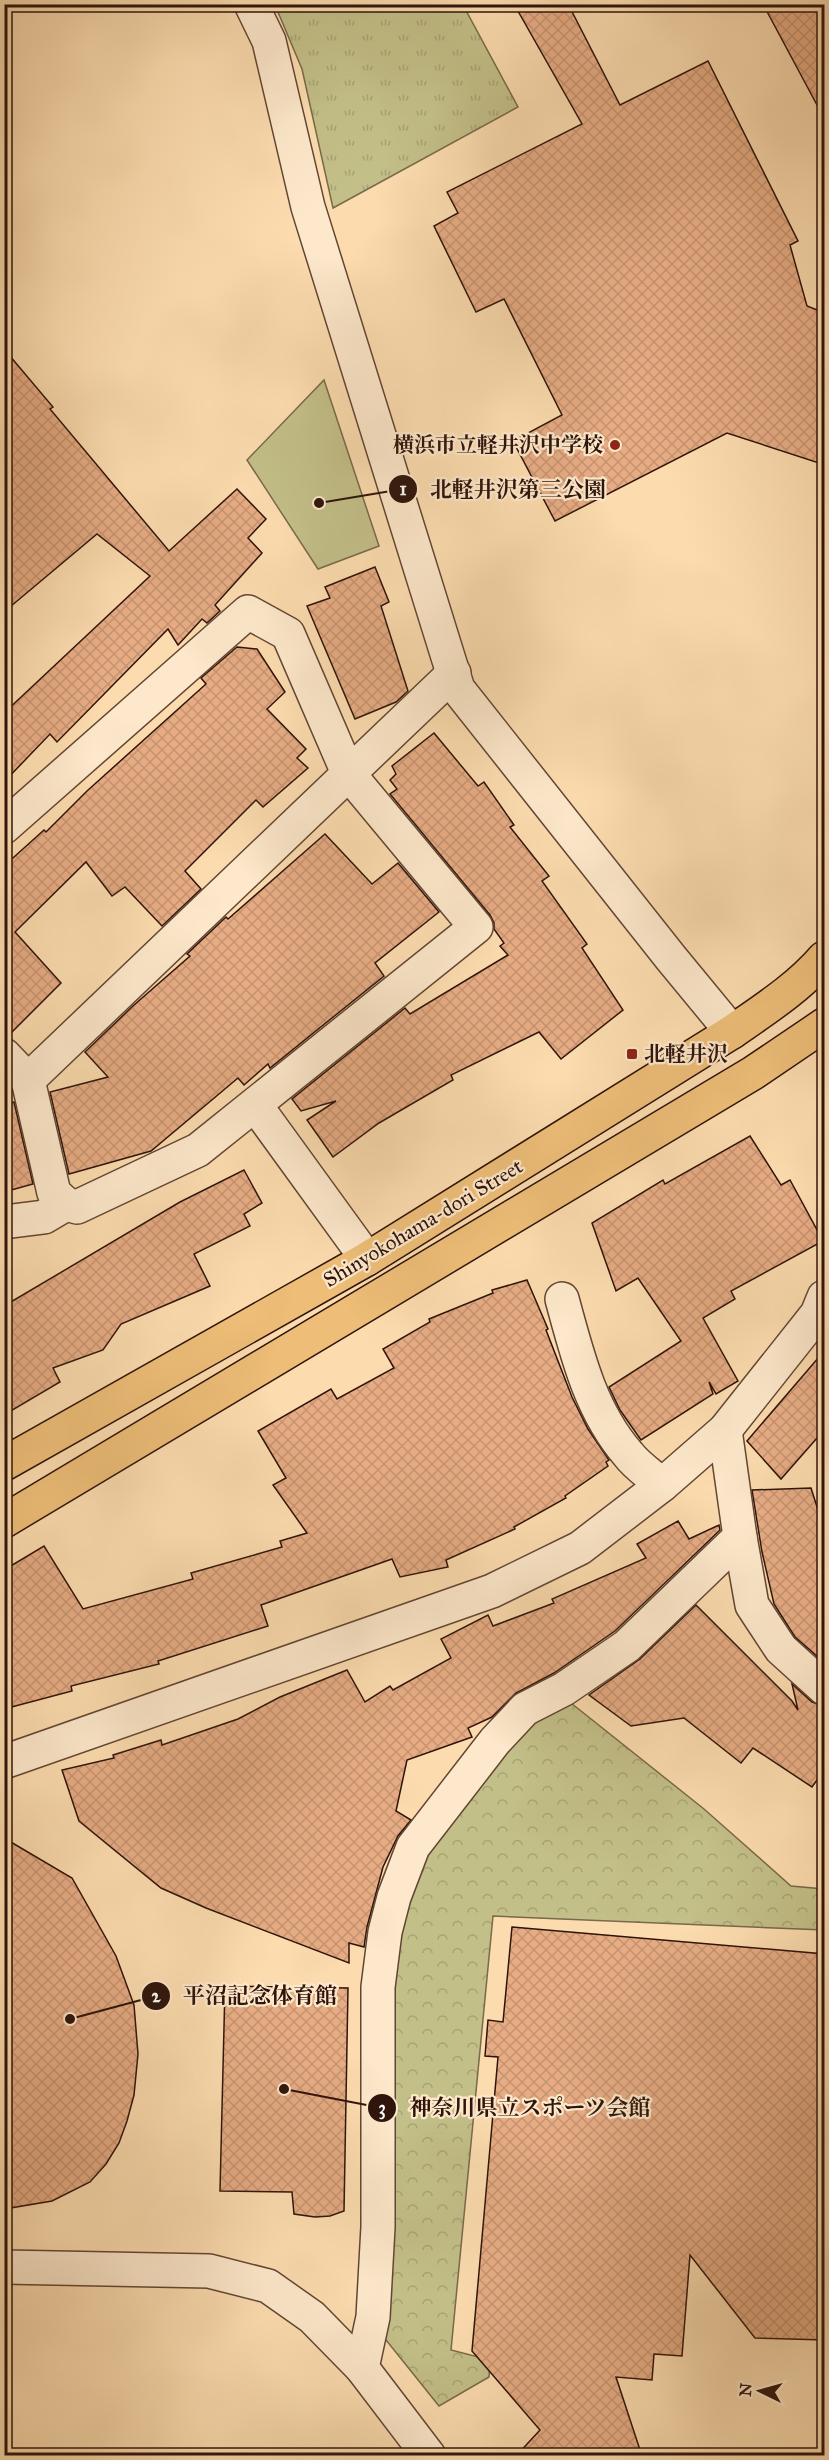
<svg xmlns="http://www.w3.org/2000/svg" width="829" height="2460" font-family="'IM FELL Great Primer','Noto Serif JP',serif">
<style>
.grass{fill:url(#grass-tufts);stroke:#786a4a;stroke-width:1.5}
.forest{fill:url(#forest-crowns);stroke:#786a4a;stroke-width:1.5}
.green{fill:#c3bf88;stroke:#786a4a;stroke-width:1.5}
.building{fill:url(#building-cross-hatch);stroke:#2e140b;stroke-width:1.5}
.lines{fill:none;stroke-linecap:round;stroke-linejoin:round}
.minor-casing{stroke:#624634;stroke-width:36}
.tertiary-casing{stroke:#624634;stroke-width:36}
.primary-casing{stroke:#2e140b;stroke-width:36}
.minor{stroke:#fde8cb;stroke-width:33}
.tertiary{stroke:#fde8cb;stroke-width:33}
.primary{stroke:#eebe78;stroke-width:33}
.poi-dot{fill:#8f2418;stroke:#fde8cb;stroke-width:2}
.labels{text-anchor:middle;stroke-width:4.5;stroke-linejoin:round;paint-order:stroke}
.poi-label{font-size:21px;font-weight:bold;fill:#2e140b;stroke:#fde8cb;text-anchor:end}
.street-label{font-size:21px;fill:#2e140b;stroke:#fde8cb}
.leader{fill:none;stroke:#2e140b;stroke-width:2}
.callout-dot{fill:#2e140b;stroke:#fde8cb;stroke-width:2}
.mark-label{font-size:18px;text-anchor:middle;font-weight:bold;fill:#fff}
.callout-label{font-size:22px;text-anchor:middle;font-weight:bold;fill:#2e140b;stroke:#fde8cb;stroke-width:4.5;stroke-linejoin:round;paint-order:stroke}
</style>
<defs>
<pattern id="grass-tufts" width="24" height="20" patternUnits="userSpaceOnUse" patternTransform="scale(1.5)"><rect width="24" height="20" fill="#c3bf88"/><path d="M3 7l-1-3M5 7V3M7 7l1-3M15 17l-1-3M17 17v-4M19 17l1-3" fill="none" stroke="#a8a374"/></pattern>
<pattern id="forest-crowns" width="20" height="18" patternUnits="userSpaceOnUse" patternTransform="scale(1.5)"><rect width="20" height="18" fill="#c3bf88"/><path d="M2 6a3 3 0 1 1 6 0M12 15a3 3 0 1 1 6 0" fill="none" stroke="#a8a374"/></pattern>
<pattern id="building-cross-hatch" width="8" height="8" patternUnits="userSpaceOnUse" patternTransform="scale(1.5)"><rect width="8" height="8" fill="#e7ac84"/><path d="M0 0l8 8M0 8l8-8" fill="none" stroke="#c69371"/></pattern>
</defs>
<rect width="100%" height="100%" fill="#fcdcaf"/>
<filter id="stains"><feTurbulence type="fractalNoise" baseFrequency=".00333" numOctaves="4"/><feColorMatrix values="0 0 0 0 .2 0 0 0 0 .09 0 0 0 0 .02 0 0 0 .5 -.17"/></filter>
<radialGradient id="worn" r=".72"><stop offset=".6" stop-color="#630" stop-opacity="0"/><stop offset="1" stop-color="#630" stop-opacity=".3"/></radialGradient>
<path class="grass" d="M275,5h188l55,102 -185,101 -31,-139z"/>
<path class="forest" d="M571,1703l133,106 87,77 33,3v41l-331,-14 -42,434 39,10 -1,17 -50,29 -57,-71 9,-394 34,-91 106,-134z"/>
<path class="green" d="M324,380l55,166 -61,23 -71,-109z"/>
<g class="building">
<path d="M514,4h54l52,101 88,-44 90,180 -8,4 17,61 18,7v152l-98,-32 -172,88 -42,-80 49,-26 -58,-116 -28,13 -42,-86 24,-13 -11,-21 135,-68z"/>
<path d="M763,4h53l9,17v99z"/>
<path d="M4,349l49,58 -3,2 119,142 68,-62 29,30 -18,19 14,15 -47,52 5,6 -13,12 -5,-4 -24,26 -10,-16 -111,113 -7,-8 -46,48v-69l146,-137 -53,-42 -93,78z"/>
<path d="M375,567l14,35 -8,4 27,85 -12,11 -41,17 -48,-113 23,-8 -5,-11z"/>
<path d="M237,647l20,2 28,43 -18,17 39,40 -9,9 11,10 -45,39 -7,-7 -71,71 16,18 -39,37 -37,-39 -13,9 -26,-34 -71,70 46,51 -54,54h-3v-171l40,-36 2,2 41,-41 119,-107 -5,-6z"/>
<path d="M434,733l44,53 6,-4 30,43 -4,2 39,49 -7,5 45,63 -5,4 41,62 -62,49 -22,-27 -88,43 2,5 -74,43 -46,34 -26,-37 29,-19 -35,10 -9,-12 113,-91 5,6 98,-59 -8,-9 4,-3 -10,-14v-6l-4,-8 -100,-121 7,-5 -7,-9 6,-6 -4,-8z"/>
<path d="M325,834l47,50 26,-21 41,49 -64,51 9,13 -114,92 -2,-4 -24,21 -6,-7 -87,73 -82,23 -19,-82 58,-15 -23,-25 49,-47 56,-49 -3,-2 39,-37 2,2z"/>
<path d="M14,1102l19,82 -29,8v-87z"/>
<path d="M750,1136l31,49 9,-5 33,61 -92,50 4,8 -32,19 35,63 -22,13 -7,-12 4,12 -72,46 -21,-30 -11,-23 72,-46 -43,-63 -22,13 -24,-68 71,-43 2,4z"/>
<path d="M244,1170l18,33 -18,11 6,12 -56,28 16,32 -89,38 -18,26 -50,18 7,14 -56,33v-109l176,-104z"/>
<path d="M527,1280l21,49 -2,1 26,67 16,32 21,31 -3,2 2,4 -43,30 1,2 -52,29 1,2 -69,31 2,7 -48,10 -8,-18 -131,46 7,21 -110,35 1,3 -88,22 1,5 -68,18v-139l40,-24 39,63 110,-30 -2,-6 91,-26 -2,-6 27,-8 -34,-48 13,-7 -28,-47 73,-42 6,10 57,-31 -11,-19 47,-27 -1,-3 64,-26 -1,-3z"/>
<path d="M825,1350v79l-44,50 -34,-38z"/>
<path d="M811,1488l14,44v131l-30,-26 -21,-33 -12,-52 -10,-62z"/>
<path d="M678,1521l11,18 30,-14 1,5 -105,101 -61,42 -38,20 -24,24 -24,11 4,9 -65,23 -11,51 15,9 -13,16 -15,31 -16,60 -3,20 -15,-4v20l-143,-55 -45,-20 -82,-67 -17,-51 52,-12 -1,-3 48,-15 1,5 76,-26 42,-22 67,-27 18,32 25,-16 3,4 58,-32 -10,-19 47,-24 5,11 61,-23 -2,-4 94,-41 -9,-14z"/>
<path d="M696,1605l96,96 6,9 -6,-26 20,18 13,4v63l-13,18 -59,-39 -12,15 -57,-45 -53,8 -42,-31 51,-36z"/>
<path d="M4,1838l68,40 44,78 18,49 4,49 -4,41 -7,26 -8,22 -13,21 -16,18 -38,19 -48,8z"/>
<path d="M512,1927l313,27v386l-70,-2 -65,-83 -8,101 -28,-2 -2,26 -36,-3 26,79h-126l24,-26 -68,-79 26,-294 -13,-1 3,-36 15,2z"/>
<path d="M225,1986l123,2 -4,223 -14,5 -15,1 -21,-3 -2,-22 -72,-1z"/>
</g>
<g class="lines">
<defs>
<g id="minor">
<path d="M251,4l18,37 39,166 150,482 213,269 61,74"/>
<path d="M4,827l244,-215 40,22 60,139 128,154 -278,223 -121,57 -11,-3 -12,-11 -26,-113 -24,-25"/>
<path d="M28,1080l426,-407"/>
<path d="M256,1106l111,153"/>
<path d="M4,1222l40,-5 22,-13"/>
<path d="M562,1299c15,55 28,111 66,155 9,12 23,21 34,31"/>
<path d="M740,1537l12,68 29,44 43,39"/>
<path d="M4,1762l488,-171 88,-43 82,-63 63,-55 92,-116 7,-17"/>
<path d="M362,2368l11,-51 5,-90v-240l7,-55 9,-35 19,-50 82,-106 30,-32 39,-20 63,-43 113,-109 -15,-107"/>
</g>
<path id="tertiary" d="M4,2267l205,4 59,15 44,31 50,51 67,88"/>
<g id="primary">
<path d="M4,1464l363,-205 365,-227c33,-23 66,-44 92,-74"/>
<path d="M4,1521l749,-448 71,-48"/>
</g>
</defs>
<use href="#minor" class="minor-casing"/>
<use href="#tertiary" class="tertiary-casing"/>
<use href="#primary" class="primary-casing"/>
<use href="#minor" class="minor"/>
<use href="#tertiary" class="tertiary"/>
<use href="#primary" class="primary"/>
</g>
<g class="poi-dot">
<circle cx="615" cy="445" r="6"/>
<rect x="626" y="1048" width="12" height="12" rx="3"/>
</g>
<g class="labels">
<g class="poi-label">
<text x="603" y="452">横浜市立軽井沢中学校</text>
<text x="644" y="1061" text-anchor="start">北軽井沢</text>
</g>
<g class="street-label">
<text transform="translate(423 1223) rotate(-31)" y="7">Shinyokohama-dori Street</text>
</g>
</g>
<path class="leader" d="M319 503L403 489M70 2019L156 1996M284 2089L382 2108"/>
<g class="callout-dot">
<circle cx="319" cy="503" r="6"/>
<circle cx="70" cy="2019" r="6"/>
<circle cx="284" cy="2089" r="6"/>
<circle cx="403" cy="489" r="15"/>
<circle cx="156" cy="1996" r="15"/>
<circle cx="382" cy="2108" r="15"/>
</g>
<g class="mark-label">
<text x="403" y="495">1</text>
<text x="156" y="2002">2</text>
<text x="382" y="2114">3</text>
</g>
<g class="callout-label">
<text x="518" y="497">北軽井沢第三公園</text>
<text x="260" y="2003">平沼記念体育館</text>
<text x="530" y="2115">神奈川県立スポーツ会館</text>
</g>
<rect width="829" height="2460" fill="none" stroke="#fcdcaf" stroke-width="24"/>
<rect x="6" y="6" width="817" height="2448" fill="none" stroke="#2e140b" stroke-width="3"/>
<rect x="12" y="12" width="805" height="2436" fill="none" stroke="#2e140b" stroke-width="1.5"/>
<g transform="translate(760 2391) rotate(275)" stroke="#fde8cb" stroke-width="4.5" paint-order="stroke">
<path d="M0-4.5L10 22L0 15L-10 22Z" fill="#2e140b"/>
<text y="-9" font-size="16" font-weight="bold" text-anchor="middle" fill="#2e140b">N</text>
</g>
<rect width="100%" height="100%" filter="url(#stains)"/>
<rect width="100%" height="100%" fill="url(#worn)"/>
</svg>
